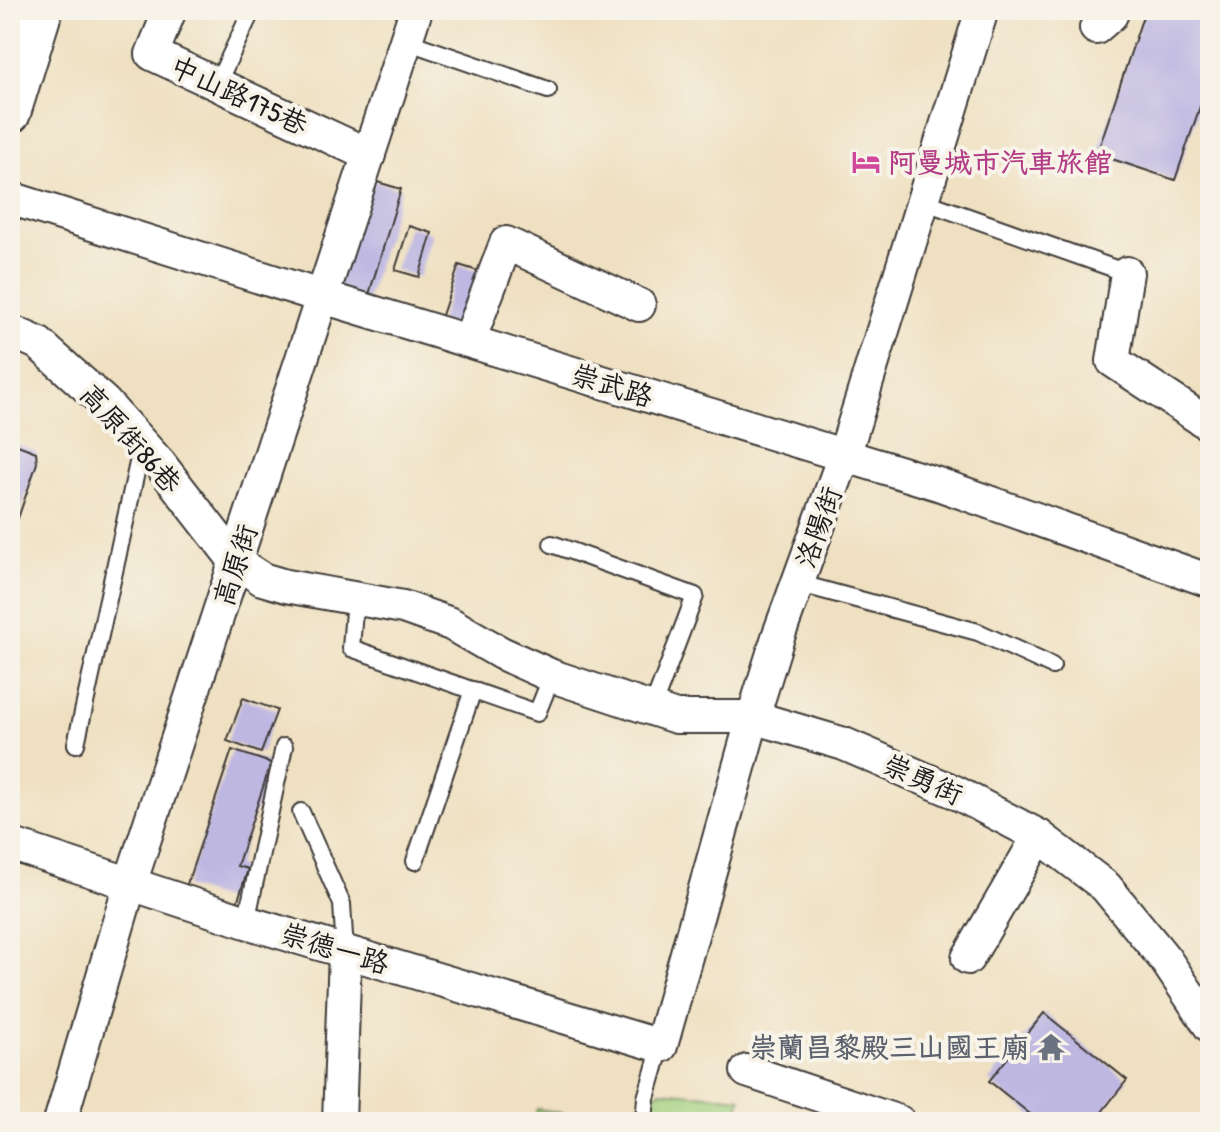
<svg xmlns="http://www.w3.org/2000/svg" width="1220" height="1132" font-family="'Patrick Hand','LXGW WenKai TC',sans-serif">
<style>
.green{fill:#a2d07e;stroke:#5f764d;stroke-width:2}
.building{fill:#beb7e2}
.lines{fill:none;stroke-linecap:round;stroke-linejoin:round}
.service-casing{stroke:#3c3935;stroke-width:20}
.minor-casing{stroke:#3c3935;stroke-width:36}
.tertiary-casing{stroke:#3c3935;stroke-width:44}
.service{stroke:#fff;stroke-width:16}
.minor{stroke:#fff;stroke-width:32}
.tertiary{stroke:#fff;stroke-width:40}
.labels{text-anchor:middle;stroke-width:8;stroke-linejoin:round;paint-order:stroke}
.street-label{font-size:28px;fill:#1c1c1c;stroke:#f7f3e8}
.hotel-label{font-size:28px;font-weight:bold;fill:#b23c85;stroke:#f7f3e8;text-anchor:start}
.worship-label{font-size:28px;font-weight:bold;fill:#5b616d;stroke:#f7f3e8;text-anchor:end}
</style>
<rect width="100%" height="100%" fill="#f7f3e8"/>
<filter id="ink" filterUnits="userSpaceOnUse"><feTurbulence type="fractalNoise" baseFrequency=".0125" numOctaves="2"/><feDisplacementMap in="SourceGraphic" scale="16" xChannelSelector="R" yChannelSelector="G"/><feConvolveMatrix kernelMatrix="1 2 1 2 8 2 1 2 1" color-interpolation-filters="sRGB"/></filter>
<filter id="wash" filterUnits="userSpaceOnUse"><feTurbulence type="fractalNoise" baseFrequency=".006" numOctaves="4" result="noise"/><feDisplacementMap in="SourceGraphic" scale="32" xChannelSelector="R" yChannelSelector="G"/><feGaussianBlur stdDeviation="1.8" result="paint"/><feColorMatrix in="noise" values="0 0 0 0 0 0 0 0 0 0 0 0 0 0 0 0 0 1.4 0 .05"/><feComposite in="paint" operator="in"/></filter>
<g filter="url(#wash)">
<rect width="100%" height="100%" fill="#efe0c1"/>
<path class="green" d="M660,1091l81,7 -6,24 -87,-4 -1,4h-114l4,-13 71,12z"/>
<g id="blocks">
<g class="building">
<path d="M1145,10h65v67l-35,103 -78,-26z"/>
<path d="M367,179l34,10 -34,112 -35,-11z"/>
<path d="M409,226l23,7 -13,44 -24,-7z"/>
<path d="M459,265l22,7 -21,59 -21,-7z"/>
<path d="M10,442l26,10 1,11 -21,61 -6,-2z"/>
<path d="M243,698l34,12 -16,43 -34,-12z"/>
<path d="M232,750l39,13 -34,103 11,3 -11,34 -51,-16z"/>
<path d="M1044,1013l83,67 -33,42h-54l-51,-41z"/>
<path d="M647,1118l30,2v2h-30z"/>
</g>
</g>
</g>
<g filter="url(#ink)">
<use href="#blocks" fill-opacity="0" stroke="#3c3935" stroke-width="2"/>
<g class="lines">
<defs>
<g id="service">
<path d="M406,41l142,49"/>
<path d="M217,84l35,-74"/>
<path d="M923,201l204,72"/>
<path d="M552,544l143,52 -43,113"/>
<path d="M797,583l181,49 74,34"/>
<path d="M355,598l-4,50 186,65 15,-37"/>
<path d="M76,744l66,-299"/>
<path d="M301,812l41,92 3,48"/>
<path d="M415,861l58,-171"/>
<path d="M246,922l38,-175"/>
<path d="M644,1122l2,-24 15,-52"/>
<path d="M826,1122l7,-21"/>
</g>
<g id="minor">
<path d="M170,10l-18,44 217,101"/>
<path d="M1096,28l15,-13 2,-5"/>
<path d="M10,198l313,99 615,187 272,97"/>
<path d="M1127,273l-14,88 97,64"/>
<path d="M10,331l28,12 67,60 55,61 76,98 26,17 24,7 117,21 48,17 50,29 51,23 124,41h77l91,27 111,48 84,44 67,51 59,72 45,67"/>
<path d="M469,341l37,-98 133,62"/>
<path d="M10,844l236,78 415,124 92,-329 25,-80 66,-181 138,-446"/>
<path d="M968,958l71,-122"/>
<path d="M747,1071l152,51"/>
<path d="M60,1122l70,-238 286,-874"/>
<path d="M339,1122l6,-170"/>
</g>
<path id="tertiary" d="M10,113l32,-103"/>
</defs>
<use href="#service" class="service-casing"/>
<use href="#minor" class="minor-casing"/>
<use href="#tertiary" class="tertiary-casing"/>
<use href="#service" class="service"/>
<use href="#minor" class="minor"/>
<use href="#tertiary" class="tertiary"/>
</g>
</g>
<defs>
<symbol id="hotel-bare" viewBox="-9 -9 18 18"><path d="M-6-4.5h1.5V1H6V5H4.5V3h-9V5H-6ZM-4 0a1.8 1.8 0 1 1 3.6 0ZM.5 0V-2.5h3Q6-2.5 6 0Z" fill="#d1479c" stroke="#f7f3e8" stroke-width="2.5" paint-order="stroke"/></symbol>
<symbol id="temple-bare" viewBox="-9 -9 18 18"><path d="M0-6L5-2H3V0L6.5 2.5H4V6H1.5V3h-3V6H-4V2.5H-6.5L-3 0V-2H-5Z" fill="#6b7280" stroke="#f7f3e8" stroke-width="2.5" paint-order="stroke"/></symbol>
</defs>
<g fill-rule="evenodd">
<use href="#hotel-bare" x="846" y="142" width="40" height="40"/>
<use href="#temple-bare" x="1031" y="1027" width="40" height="40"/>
</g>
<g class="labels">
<g class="street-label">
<text transform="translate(239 95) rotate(25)" y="10">中山路175巷</text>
<text transform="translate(612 385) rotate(17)" y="10">崇武路</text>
<text transform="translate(131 438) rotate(48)" y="10">高原街86巷</text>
<text transform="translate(818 527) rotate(-70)" y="10">洛陽街</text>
<text transform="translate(235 565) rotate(-72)" y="10">高原街</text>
<text transform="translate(923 779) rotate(24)" y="10">崇勇街</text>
<text transform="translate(335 948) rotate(17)" y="10">崇德一路</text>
</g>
<g class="hotel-label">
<text x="888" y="172">阿曼城市汽車旅館</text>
</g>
<g class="worship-label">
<text x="1029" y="1057">崇蘭昌黎殿三山國王廟</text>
</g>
</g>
<rect width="1220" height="1132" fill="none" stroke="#f7f3e8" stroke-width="40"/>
</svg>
